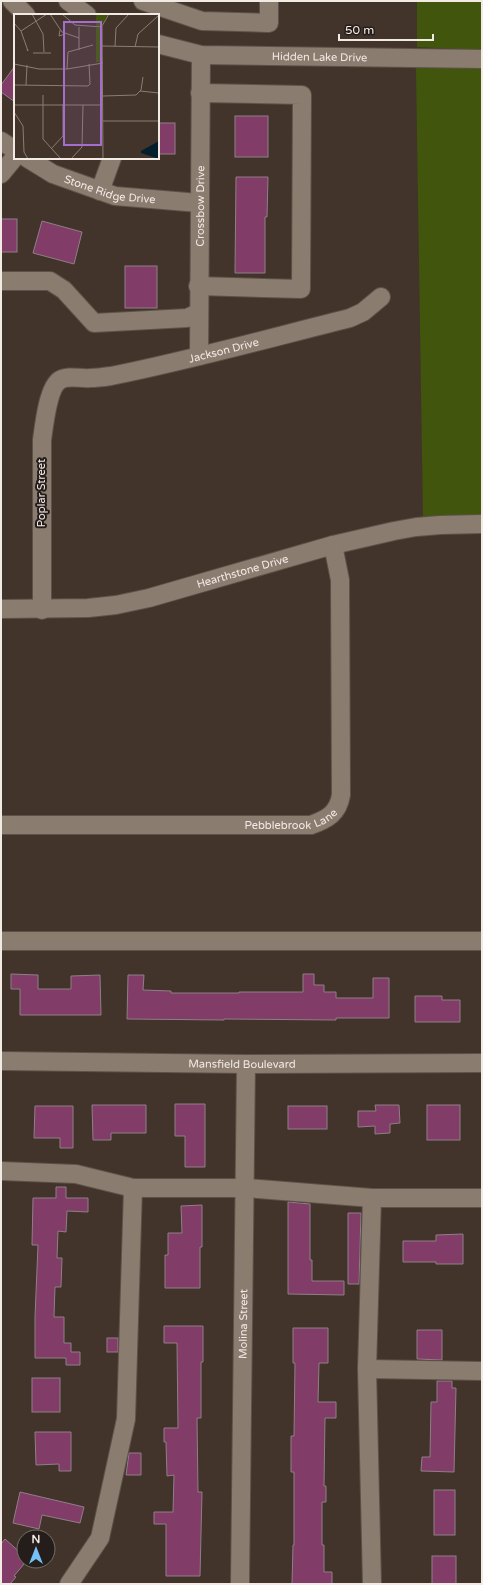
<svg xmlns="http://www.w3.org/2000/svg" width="483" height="1585" font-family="'Varela Round',sans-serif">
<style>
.green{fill:#41560c}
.building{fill:#813d68;stroke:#8f7e87}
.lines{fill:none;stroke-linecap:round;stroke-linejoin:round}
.minor-casing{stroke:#5d5249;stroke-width:20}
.minor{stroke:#8b7c70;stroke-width:18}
.labels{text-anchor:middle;stroke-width:4;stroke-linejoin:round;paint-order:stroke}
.street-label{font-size:11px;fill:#f3eae4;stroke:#241d19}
.inset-road{fill:none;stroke:#897d74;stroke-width:1}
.view{fill:#a56ecc;fill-opacity:0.15;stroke:#a56ecc;stroke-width:2}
.inset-edge{fill:none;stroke:#f3eae4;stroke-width:2}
</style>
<rect width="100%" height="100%" fill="#42342a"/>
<g class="green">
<path d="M417,1h65v47l-4,2 -61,-3z"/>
<path d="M482,67v449l-59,1 -7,-449z"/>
</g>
<g class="building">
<path d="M15,66v36l-14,-10v-7z"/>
<rect x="235" y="116" width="33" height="41"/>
<rect x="158" y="123" width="17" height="31"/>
<path d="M236,177h32l-1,40h-2v56h-30z"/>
<rect x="1" y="219" width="16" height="33"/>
<path d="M42,221l40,11 -8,32 -41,-11z"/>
<rect x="125" y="266" width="32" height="42"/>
<path d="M11,974l27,1v14h33v-13l29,-1 1,40h-81v-26h-9z"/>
<path d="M303,974h11v11h10v7h12v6h37v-20h16v40h-53v2l-112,-1v1l-97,-1 1,-44h16l-1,15 28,1v2h68v-1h64z"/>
<path d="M415,996h27v4h18v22h-45z"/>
<path d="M175,1104h30v63h-20v-31h-10z"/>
<path d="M92,1105h54v28h-35v7h-18z"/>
<path d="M375,1105h24l1,18 -10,1v9l-15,1v-8l-17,1v-16h18z"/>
<rect x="427" y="1105" width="33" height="35"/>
<path d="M35,1106h38v42h-13v-10h-26z"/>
<rect x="288" y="1106" width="39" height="23"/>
<path d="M56,1187h10v11h22v14l-21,-1 -1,21 -8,-1 -1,27h5l-1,29h-6l-1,30h10v26h7v9h9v13h-14v-7h-31v-41l3,-72h-6l1,-47h23z"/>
<path d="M288,1202l22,2v56h2v21h32v14l-56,-1z"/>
<path d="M202,1205v42h-2v41h-35v-33h3v-22h14l-1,-27z"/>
<path d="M348,1213h13l-2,71h-11z"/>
<path d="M463,1234v30h-27v-2h-33v-21h33v-6z"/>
<path d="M164,1326h39v36h-2v56h-4l1,74h4l-2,84h-34v-52h-12v-12h19l1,-37 -7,1 -1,-34h-2v-14h14l-1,-85h-13z"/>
<path d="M293,1328h35v35h-9l-1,39h18v16h-11l-1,68h2v16h-4v43h2v27h8v12h-40l1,-39h1v-73h-3v-36h3l1,-73h-2z"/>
<path d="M417,1330h25v30l-25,-1z"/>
<rect x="107" y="1338" width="11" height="14"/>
<rect x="32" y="1378" width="28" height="34"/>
<path d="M437,1381h15v7h4l-2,84 -33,-1 1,-14h8l1,-55h6z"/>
<path d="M35,1432h36v39h-12v-7l-23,1z"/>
<path d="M129,1453h12v22h-15z"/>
<rect x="434" y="1490" width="21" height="45"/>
<path d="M20,1492l64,15 -4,16 -38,-8 -3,14 -26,-6z"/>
<path d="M5,1539l19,17v8l-10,12 2,1 -6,7h-9v-40z"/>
<rect x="432" y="1556" width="24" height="28"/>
</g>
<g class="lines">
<defs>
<g id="minor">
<path d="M12,1l14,14"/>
<path d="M68,1l19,14"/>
<path d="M143,1l59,20 67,2v-22"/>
<path id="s1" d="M158,44l43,11 281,4"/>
<path d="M1,141l14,9"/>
<path id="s2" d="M27,158l26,16 62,22 84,7"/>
<path d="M1,174l14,-17"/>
<path d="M100,191l12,-33"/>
<path d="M1,281h49l14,9 30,33 93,-5 11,-5"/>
<path d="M198,286l103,3 1,-194 -102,-2"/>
<path id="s3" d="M199,356l2,-301"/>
<path id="s4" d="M1,609l87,-1 28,-3 33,-7 184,-53 61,-14 22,-4 24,-2 42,-1"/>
<path id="s5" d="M42,610v-170c2,-14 6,-53 18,-60 8,-5 21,-1 30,-2 7,0 14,-1 21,-2 80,-16 159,-38 239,-58l13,-6 18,-15"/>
<path id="s6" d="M1,825h310c17,-6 27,-12 30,-30l-1,-215 -7,-35"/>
<path d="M1,941h481"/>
<path id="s7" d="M1,1061l245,3 236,-1"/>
<path d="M1,1171l75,3 57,14h113l126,10h110"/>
<path d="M372,1198l-5,171 5,215"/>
<path d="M367,1369l115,2"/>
<path d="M69,1584l31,-46 26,-119 7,-231"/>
<path id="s8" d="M240,1584l6,-520"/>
</g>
</defs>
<use href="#minor" class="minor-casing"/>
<use href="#minor" class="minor"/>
</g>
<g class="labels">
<g class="street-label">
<text dy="4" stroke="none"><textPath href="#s1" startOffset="163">Hidden Lake Drive</textPath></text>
<text dy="4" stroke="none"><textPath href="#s2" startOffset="90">Stone Ridge Drive</textPath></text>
<text dy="4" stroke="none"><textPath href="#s3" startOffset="150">Crossbow Drive</textPath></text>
<text dy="4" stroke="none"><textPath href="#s5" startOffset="401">Jackson Drive</textPath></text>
<text transform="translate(41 493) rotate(-90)" y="4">Poplar Street</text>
<text dy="4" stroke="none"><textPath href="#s4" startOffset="246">Hearthstone Drive</textPath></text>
<text dy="4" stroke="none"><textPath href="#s6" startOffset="291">Pebblebrook Lane</textPath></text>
<text dy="4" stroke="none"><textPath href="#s7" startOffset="241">Mansfield Boulevard</textPath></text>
<text dy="4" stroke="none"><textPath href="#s8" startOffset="260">Molina Street</textPath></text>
</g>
</g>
<g transform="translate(14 14)">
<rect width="145" height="145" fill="#42342a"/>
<path d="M82,0h12l-7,12h-5zM87,13l1,35h-6v-34z" fill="#41560c"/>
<path d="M145,127v18l-18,-6v-2z" fill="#031e2d"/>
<path class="inset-road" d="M18,0l11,20 1,18M36,0l12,18 17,6M48,0l13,11 27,2M0,9l7,8 7,20 -1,-2M46,16l-1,6 6,-2M7,17l26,-17M88,32l57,1M101,32l1,-18 13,-14M121,33l3,-13 20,-18M65,36v-23M19,39h18M0,50l25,5h28l36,-6M53,55l1,-17 25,-7M0,71l74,1 2,-2 -1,-20M12,71l1,-20M126,77l19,2M29,81v44l18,20M89,82l33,-1 5,-5 2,-13M0,91h89M0,98l9,14 1,26 4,7M89,107h56M37,135l12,-13v-32M57,145l11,-12 1,-42M89,145l-1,-133 7,-12"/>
<path class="view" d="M50,8h37v123h-37z"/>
<rect width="145" height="145" class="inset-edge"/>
</g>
<rect width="483" height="1585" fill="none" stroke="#f3eae4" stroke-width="4"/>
<g transform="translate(36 1549)"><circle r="19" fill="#241d19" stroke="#776f6a"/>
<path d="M0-3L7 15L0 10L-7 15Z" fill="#76c0f7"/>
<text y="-6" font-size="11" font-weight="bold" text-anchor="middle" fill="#f3eae4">N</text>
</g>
<path d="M339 34v6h94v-6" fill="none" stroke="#f3eae4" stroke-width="2"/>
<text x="345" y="34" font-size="12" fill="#f3eae4" stroke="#241d19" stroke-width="3" paint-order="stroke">50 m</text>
</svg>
